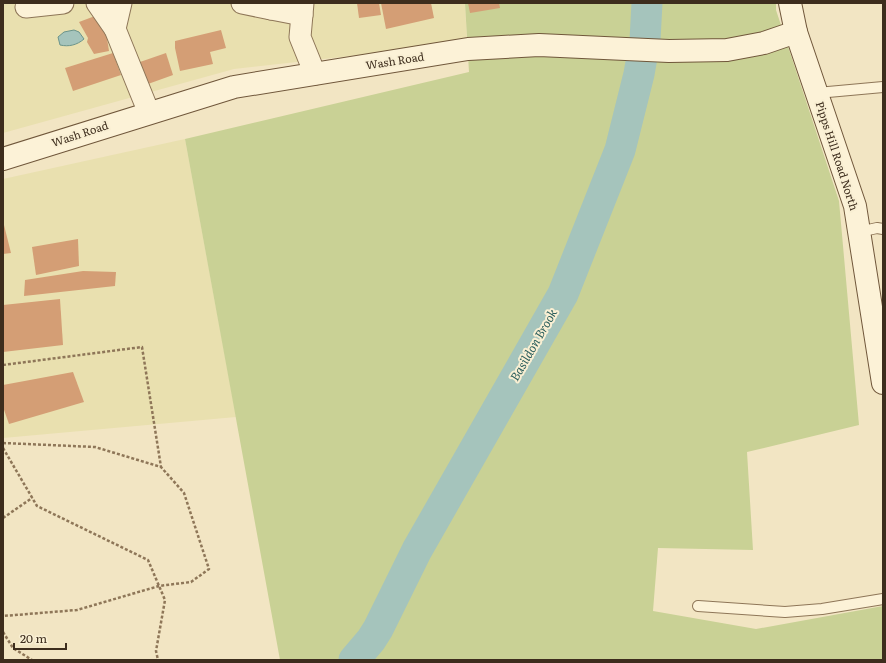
<svg xmlns="http://www.w3.org/2000/svg" width="886" height="663" font-family="Literata,serif">
<style>
.farmland{fill:#e9e0af}
.green{fill:#c9d195}
.water{fill:#a5c4bc;stroke:#6b948b}
.lines{fill:none;stroke-linecap:round;stroke-linejoin:round}
.river{stroke:#a5c4bc;stroke-width:31}
.building{fill:#d49e75}
.lane-casing{stroke:#8e7658;stroke-width:12}
.street-casing{stroke:#8e7658;stroke-width:23}
.secondary-casing{stroke:#70573b;stroke-width:24}
.path{stroke:#8e7658;stroke-width:2.5;stroke-dasharray:3 2;stroke-linecap:butt}
.lane{stroke:#fcf2d7;stroke-width:10}
.street{stroke:#fcf2d7;stroke-width:21}
.secondary{stroke:#fcf2d7;stroke-width:22}
.labels{text-anchor:middle;stroke-width:4;stroke-linejoin:round;paint-order:stroke}
.street-label{font-size:11px;fill:#3d2d1d;stroke:#f9efd3}
.water-label{font-size:12px;font-style:italic;fill:#2b5e5c;stroke:#f9efd3}
</style>
<rect width="100%" height="100%" fill="#f2e5c3"/>
<g class="farmland">
<path d="M3,3h462l2,40 -233,26 -231,64z"/>
<path d="M185,139l51,278 -233,21v-259z"/>
</g>
<path class="green" d="M465,3h311v7l63,191 20,224 -112,27 6,98 -95,-2 -5,63 103,18 127,-23v54h-603l-95,-521 284,-67z"/>
<path class="water" d="M74,30l5,2 5,7c-7,6 -15,8 -24,6l-2,-8 6,-5z"/>
<g class="lines">
<path class="river" d="M354,660l17,-20 7,-11 39,-79 146,-256 57,-144 19,-76 6,-34 2,-37"/>
</g>
<g class="building">
<path d="M357,3h22l2,12 -22,3z"/>
<path d="M381,3h50l3,15 -48,11z"/>
<path d="M468,3h31l1,5 -30,5z"/>
<path d="M95,16l11,16 3,19 -15,3 -7,-12 1,-4 -9,-16z"/>
<path d="M221,30l5,18 -16,4 3,12 -33,7 -5,-23v-7z"/>
<path d="M113,53l8,22 -48,16 -8,-23z"/>
<path d="M166,53l7,22 -25,9 -8,-22z"/>
<path d="M3,221l8,32 -8,1z"/>
<path d="M78,239l1,27 -43,9 -4,-28z"/>
<path d="M83,271l33,1 -1,14 -91,10 1,-16z"/>
<path d="M60,299l3,46 -60,7v-47z"/>
<path d="M73,372l11,30 -75,22 -6,-17v-22z"/>
</g>
<g class="lines">
<defs>
<g id="lane">
<path d="M817,93l66,-6"/>
<path d="M859,232l18,-4 6,1"/>
<path d="M698,606l87,6 37,-3 61,-10"/>
</g>
<g id="street">
<path d="M97,3l18,26"/>
<path d="M121,3l-6,26 34,84"/>
<path d="M242,3l29,6"/>
<path d="M266,3l5,6 31,6"/>
<path d="M303,3l-3,34 15,37"/>
<path d="M26,7l37,-4"/>
</g>
<g id="secondary">
<path d="M790,3l6,29 59,174 28,177"/>
<path d="M3,159l231,-72 234,-38 71,-4 130,6 58,-1 37,-7 32,-11"/>
</g>
</defs>
<use href="#lane" class="lane-casing"/>
<use href="#street" class="street-casing"/>
<use href="#secondary" class="secondary-casing"/>
<g class="path">
<path d="M3,365l139,-18 19,120"/>
<path d="M3,443l92,4 66,20 23,26 25,76 -18,13 -32,4 -82,24 -74,6"/>
<path d="M3,448l34,58 111,54 17,40 -9,51 2,9"/>
<path d="M3,518l29,-20"/>
<path d="M3,632l10,16 19,12"/>
</g>
<use href="#lane" class="lane"/>
<use href="#street" class="street"/>
<use href="#secondary" class="secondary"/>
</g>
<g class="labels">
<g class="street-label">
<text transform="translate(395 61) rotate(-9)" y="4">Wash Road</text>
<text transform="translate(80 134) rotate(-18)" y="4">Wash Road</text>
<text transform="translate(837 156) rotate(72)" y="4">Pipps Hill Road North</text>
</g>
<g class="water-label">
<text transform="translate(534 345) rotate(-60)" y="4">Basildon Brook</text>
</g>
</g>
<rect width="886" height="663" fill="none" stroke="#3d2d1d" stroke-width="8"/>
<path d="M14 643v6h52v-6" fill="none" stroke="#3d2d1d" stroke-width="2"/>
<text x="20" y="643" font-size="12" fill="#3d2d1d" stroke="#f9efd3" stroke-width="3" paint-order="stroke">20 m</text>
</svg>
